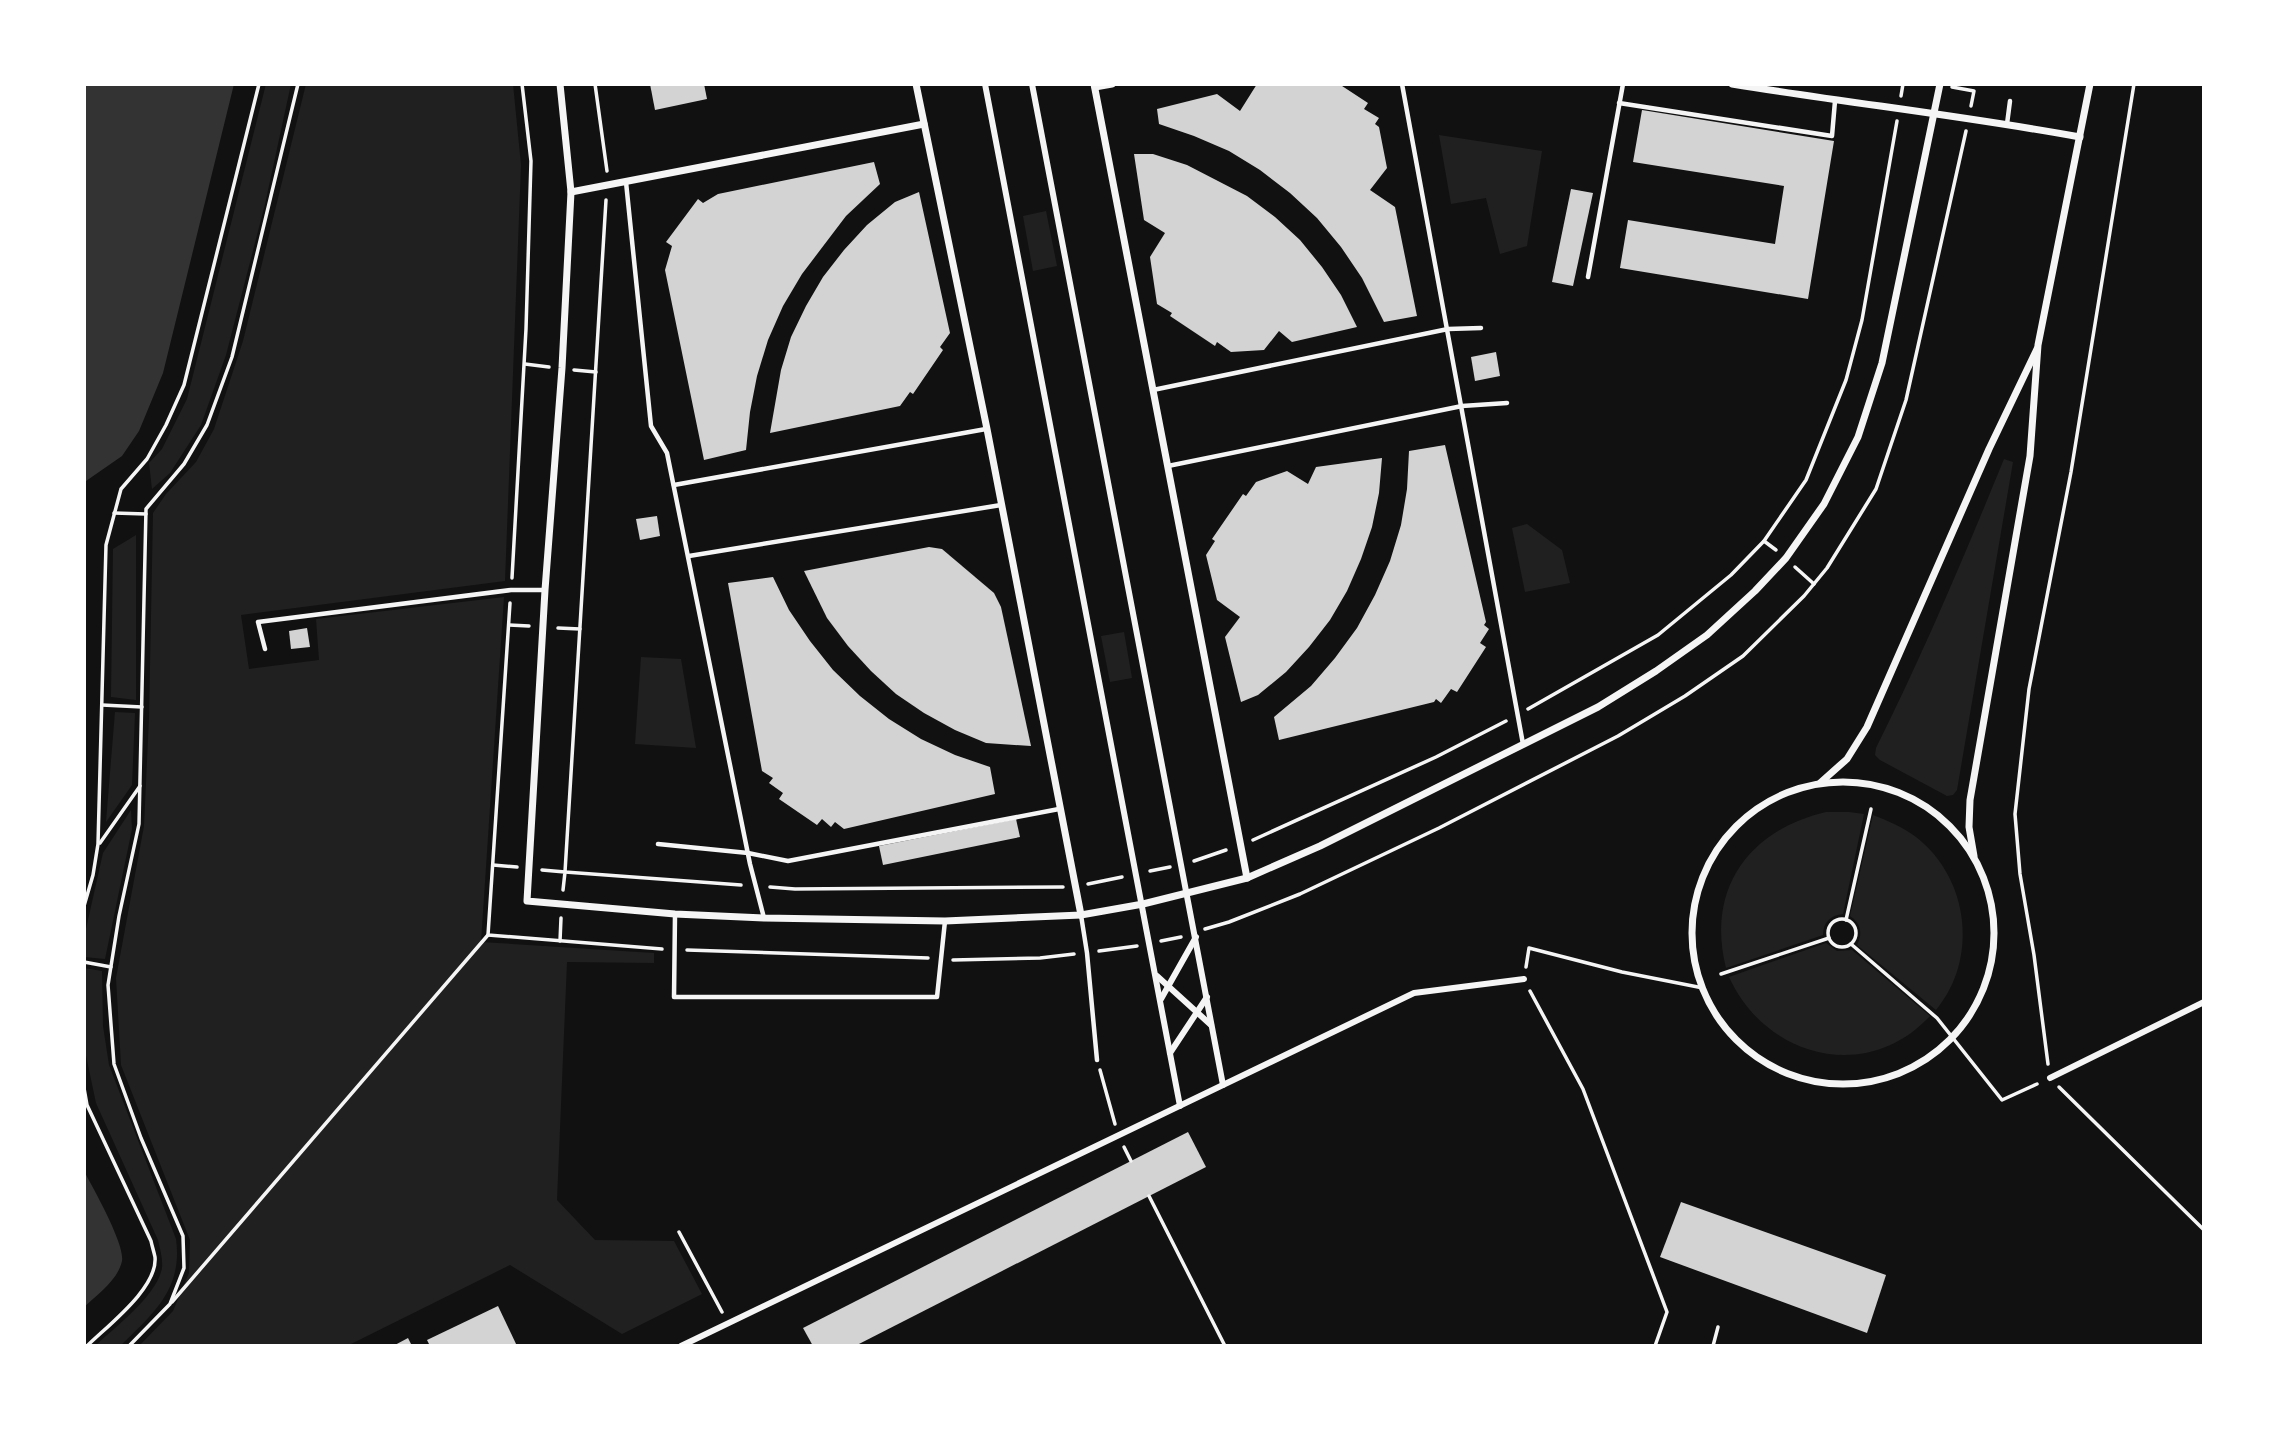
<svg xmlns="http://www.w3.org/2000/svg" width="2288" height="1430" font-family="Georgia,serif">
<style>
.green{fill:#202020}
.water{fill:#333}
.building{fill:#d3d3d3}
.lines{fill:none;stroke-linecap:round;stroke-linejoin:round}
.path{stroke:#f5f5f5;stroke-width:3.5}
.service{stroke:#f5f5f5;stroke-width:4.5}
.pedestrian{stroke:#f5f5f5;stroke-width:6}
.minor{stroke:#f5f5f5;stroke-width:7}
</style>
<rect width="100%" height="100%" fill="#111"/>
<g class="green">
<path d="M266,84h25l-26,120 -39,151 -25,70 -31,48 -18,16 -3,-26 13,-14 25,-50z"/>
<path d="M306,84h207l8,81 -16,416 -264,34 8,54 70,-9 -3,-41 188,-22 -23,345 173,11v10l-87,-1 -10,238 38,40 79,1 28,53 -80,40 -112,-69 -163,81h-208l34,-35 16,-38 1,-33 -69,-175 -5,-87 28,-152 5,-108 4,-205 13,-19 30,-32 18,-33 29,-88z"/>
<path d="M1439,135l103,16 -15,95 -27,8 -14,-56 -35,6z"/>
<path d="M1046,211l11,55 -24,5 -10,-55z"/>
<path d="M2004,459l9,3 -56,328 -4,5 -6,1 -67,-36 -5,-5 1,-7c47,-94 88,-191 128,-289z"/>
<path d="M1527,524l35,26 8,33 -45,9 -13,-64z"/>
<path d="M136,535v165l-25,-3 2,-148z"/>
<path d="M1124,632l8,46 -22,4 -9,-46z"/>
<path d="M641,657l40,2 15,89 -61,-4z"/>
<path d="M115,712l20,1 -3,72 -26,37z"/>
<path d="M131,810l1,19 -27,130 -21,-2v-19l19,-85z"/>
<path d="M1826,812h23l15,2 -21,100c-13,1 -20,9 -20,21l-97,33c-20,-79 23,-138 100,-156z"/>
<path d="M1873,815c15,6 30,12 43,22 53,41 63,122 20,173l-79,-65c6,-11 4,-22 -7,-29z"/>
<path d="M1826,943l11,8 15,-1 78,66c-63,68 -164,42 -201,-39z"/>
<path d="M84,968l18,3 1,55 6,39 67,174c7,50 -23,75 -56,107h-25c20,-19 62,-50 67,-78 1,-9 -2,-19 -4,-28l-62,-137 -12,-57z"/>
</g>
<g class="water">
<path d="M84,84h150l-71,289 -24,58 -17,25 -36,25 -2,24z"/>
<path d="M84,1171c9,17 41,73 38,90 -4,19 -25,34 -38,46z"/>
</g>
<g class="building">
<path d="M650,84h54l3,15 -52,11z"/>
<path d="M1257,84h82l29,19 -4,6 15,9 -4,6 4,3 8,41 -17,22 25,17 22,109 -33,6 -22,-44 -21,-31 -24,-29 -27,-25 -30,-23 -31,-19 -35,-15 -35,-12 -2,-15 60,-15 23,17z"/>
<path d="M1642,110l192,31 -26,158 -188,-31 8,-48 147,24 9,-58 -151,-24z"/>
<path d="M1134,154h19l34,11 60,31 28,21 25,23 22,27 19,28 16,32 -65,15 -13,-11 -15,19 -33,2 -14,-10 -2,4 -45,-30 2,-3 -15,-9 -7,-47 15,-24 -21,-13z"/>
<path d="M874,162l6,22 -34,32 -44,58 -19,32 -15,34 -11,36 -7,36 -4,38 -42,10 -39,-190 7,-24 -6,-4 32,-43 5,4 15,-9z"/>
<path d="M1571,189l22,4 -20,93 -21,-4z"/>
<path d="M919,192l31,141 -10,14 3,3 -30,44 -3,-2 -10,14 -130,27 11,-63 10,-33 15,-31 17,-29 21,-27 23,-25 28,-23z"/>
<path d="M1496,352l4,24 -25,5 -4,-24z"/>
<path d="M1445,445l41,177 -2,3 5,4 -9,14 6,4 -29,45 -6,-3 -10,14 -5,-4 -2,3 -155,38 -5,-23 37,-31 24,-28 22,-30 18,-33 15,-34 11,-36 6,-36 2,-38z"/>
<path d="M1382,458l-3,35 -7,34 -11,32 -14,32 -17,29 -21,27 -23,25 -28,23 -17,7 -16,-65 15,-20 -23,-17 -11,-45 9,-14 -3,-2 31,-45 3,2 10,-14 31,-11 21,13 8,-17z"/>
<path d="M657,516l3,20 -20,4 -4,-21z"/>
<path d="M929,547l13,2 52,44 7,14 30,139 -45,-3 -31,-13 -31,-17 -28,-19 -25,-23 -23,-25 -21,-28 -23,-47z"/>
<path d="M773,577l16,33 21,31 23,29 27,26 29,23 32,20 34,16 35,12 5,27 -151,35 -9,-7 -4,5 -9,-8 -5,6 -38,-26 4,-6 -14,-10 4,-5 -11,-7 -34,-188z"/>
<path d="M307,628l3,19 -19,2 -2,-18z"/>
<path d="M1016,819l4,18 -137,28 -4,-19z"/>
<path d="M1188,1132l18,35 -351,179h-42l-10,-18z"/>
<path d="M1681,1202l205,73 -19,58 -207,-76z"/>
<path d="M498,1306l19,40h-87l-3,-6z"/>
<path d="M408,1338l4,8h-19z"/>
</g>
<g class="lines">
<g class="path">
<path d="M595,84l12,87"/>
<path d="M1952,87l22,4 -3,15"/>
<path d="M1901,96l2,-12"/>
<path d="M606,200l-41,672 176,13"/>
<path d="M525,364l24,3"/>
<path d="M574,370l22,2"/>
<path d="M114,513l32,1"/>
<path d="M1764,541l12,9"/>
<path d="M1795,567l19,17"/>
<path d="M512,578l14,-249 5,-168 -9,-77"/>
<path d="M510,603l-22,332 174,14"/>
<path d="M509,625l20,1"/>
<path d="M558,628l22,1"/>
<path d="M102,705l40,2"/>
<path d="M1528,709l130,-74 73,-60 33,-34 42,-61 40,-100 16,-60 35,-199"/>
<path d="M1253,840l183,-83 70,-36"/>
<path d="M100,843l40,-57"/>
<path d="M1194,861l32,-11"/>
<path d="M493,865l24,2"/>
<path d="M542,870l23,2 -2,18"/>
<path d="M1150,871l20,-4"/>
<path d="M1088,884l34,-7"/>
<path d="M770,887l25,2 268,-2"/>
<path d="M84,906l9,-31 5,-31 8,-299 15,-56 26,-30 19,-34 18,-40 75,-301"/>
<circle cx="1842" cy="933" r="14"/>
<path d="M1846,920l25,-111"/>
<path d="M1205,929l24,-7 71,-28 139,-66 179,-92 67,-40 58,-40 61,-60 23,-28 49,-79 30,-89 60,-269"/>
<path d="M560,941l1,-23"/>
<path d="M1161,941l20,-4"/>
<path d="M1851,944l86,74 65,82 35,-16"/>
<path d="M687,950l241,8"/>
<path d="M1099,951l38,-5"/>
<path d="M953,960l87,-2 34,-4"/>
<path d="M84,962l27,5"/>
<path d="M1526,967l3,-19 93,24 81,16"/>
<path d="M1721,974l108,-36"/>
<path d="M1530,991l53,98 84,223 -12,34"/>
<path d="M2048,1064l-14,-109 -14,-81 -5,-60 14,-125 42,-217 63,-388"/>
<path d="M1100,1070l15,54"/>
<path d="M2059,1087l145,143"/>
<path d="M84,1088l3,17 64,136c1,5 3,11 4,16 3,31 -48,69 -68,89"/>
<path d="M1124,1147l7,14"/>
<path d="M1149,1196l76,150"/>
<path d="M679,1232l43,80"/>
<path d="M172,1302l316,-367"/>
<path d="M129,1346l41,-42 14,-36 -1,-32 -42,-98 -27,-74 -6,-79 11,-69 20,-92 7,-315 38,-45 23,-39 25,-68 66,-273"/>
<path d="M1713,1346l5,-19"/>
</g>
<g class="service">
<path d="M1402,84l121,660"/>
<path d="M1619,103l213,33 3,-35"/>
<path d="M2007,124l3,-23"/>
<path d="M626,182l25,244 16,27 83,411 14,54"/>
<path d="M1588,277l35,-193"/>
<path d="M1153,390l295,-61 33,-1"/>
<path d="M1168,466l294,-60 45,-3"/>
<path d="M674,485l312,-56"/>
<path d="M689,556l312,-51"/>
<path d="M265,649l-7,-27 253,-32h34"/>
<path d="M658,844l90,9 40,8 271,-52"/>
<path d="M675,915l-1,82h263l8,-76"/>
<path d="M1081,915l6,38 10,107"/>
</g>
<g class="pedestrian">
<path d="M985,84l195,1022"/>
<path d="M1032,84l191,1001"/>
<path d="M1157,976l54,49"/>
<path d="M1161,999l35,-62"/>
<path d="M1170,1053l37,-56"/>
<path d="M2050,1078l154,-76"/>
<path d="M681,1346l733,-353 110,-14"/>
</g>
<g class="minor">
<path d="M560,84l11,108 -9,176 -17,222 -18,311 148,13 89,4 181,3 136,-6 62,-11 104,-26 73,-32 278,-139 58,-36 51,-36 48,-44 31,-33 38,-54 34,-67 24,-74 58,-279"/>
<path d="M916,84l71,345 94,486"/>
<path d="M1094,84l153,794"/>
<path d="M1732,84c116,19 233,32 348,53"/>
<path d="M1095,87l17,-3"/>
<path d="M571,192l353,-68"/>
<circle cx="1843" cy="933" r="151"/>
<path d="M1820,783l27,-24 20,-32 122,-278 48,-100"/>
<path d="M1974,856l-5,-29 1,-27 60,-344 8,-111 52,-261"/>
</g>
</g>
<rect width="2288" height="1430" fill="none" stroke="#ffffff" stroke-width="172"/>
</svg>
